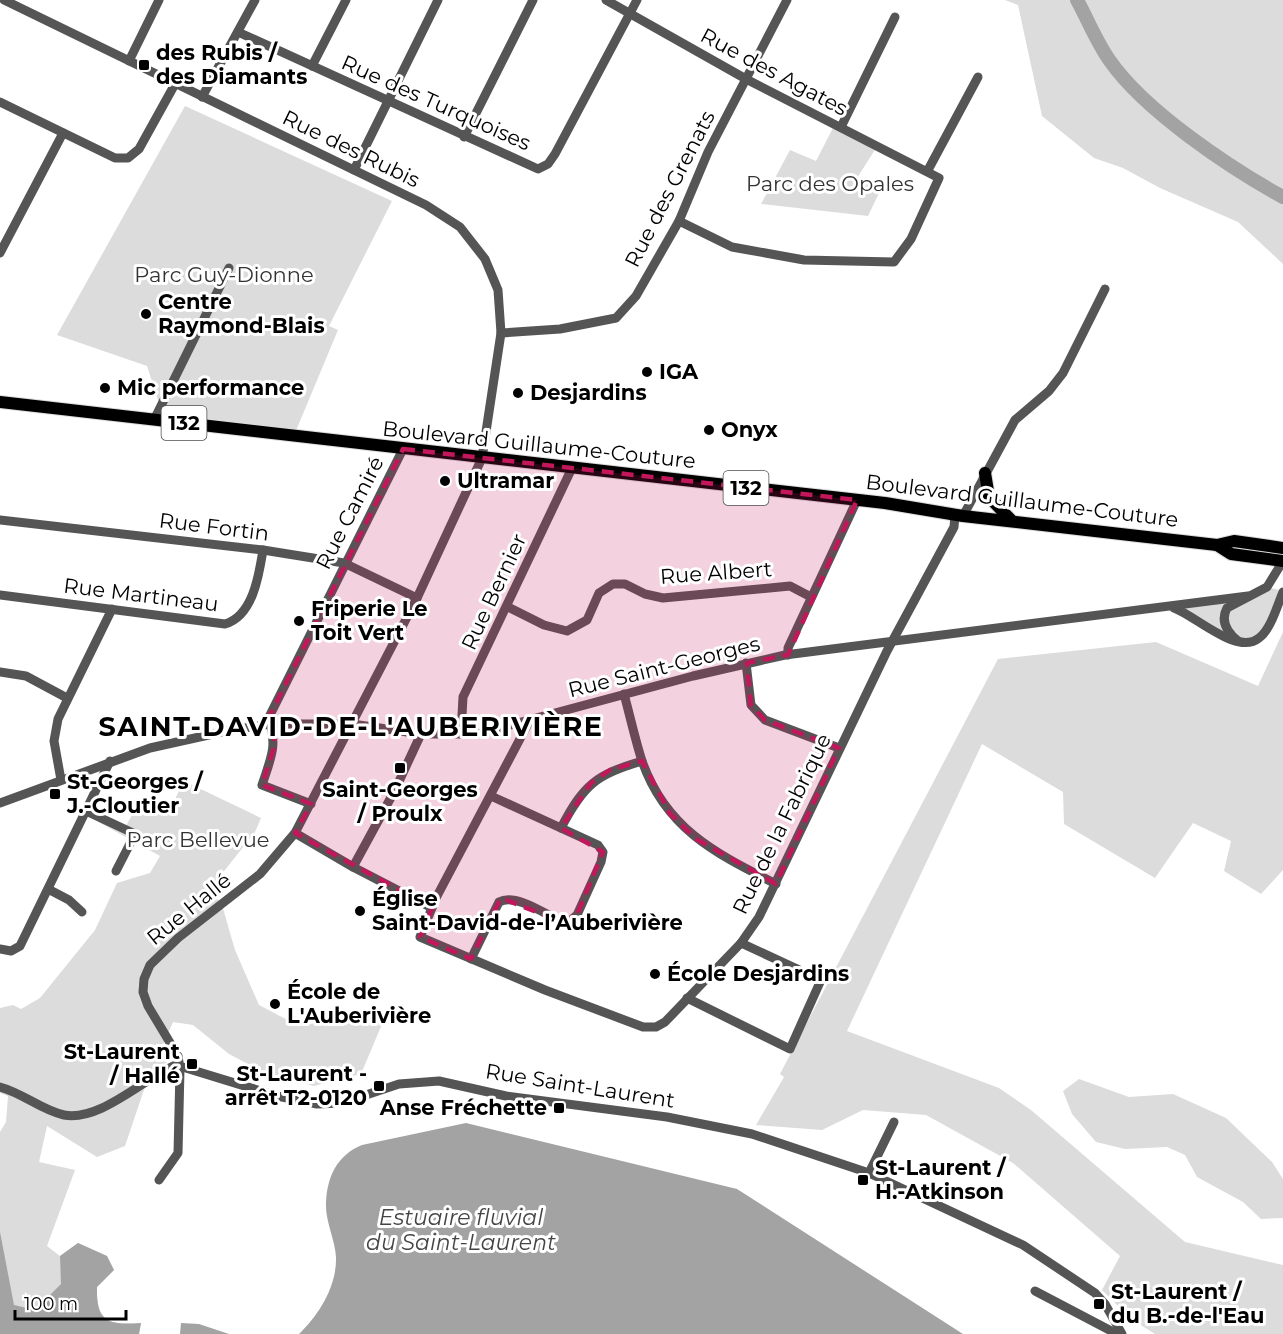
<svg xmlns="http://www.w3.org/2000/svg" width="1283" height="1334" font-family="Montserrat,sans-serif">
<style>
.green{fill:#dcdcdc}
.water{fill:#a3a3a3}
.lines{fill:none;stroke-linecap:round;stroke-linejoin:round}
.river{stroke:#a3a3a3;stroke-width:14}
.major-casing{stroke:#dbdbdb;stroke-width:14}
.minor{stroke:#555;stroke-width:9}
.major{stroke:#000;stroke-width:12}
.marked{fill:#c2185b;fill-opacity:0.2;stroke:#c2185b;stroke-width:4.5;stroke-dasharray:12 8;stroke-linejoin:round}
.poi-dot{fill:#000;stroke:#fff;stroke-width:2}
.labels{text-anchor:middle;stroke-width:6;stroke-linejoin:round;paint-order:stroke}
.shield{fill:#fff;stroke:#4c4c4c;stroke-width:1.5}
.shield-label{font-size:20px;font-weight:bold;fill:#000}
.poi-label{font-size:21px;font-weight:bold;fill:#000;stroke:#fff;text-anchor:start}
.street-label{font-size:21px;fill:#000;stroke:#fff}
.park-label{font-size:21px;fill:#333;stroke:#fff}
.water-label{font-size:22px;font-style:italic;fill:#444;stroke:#fff}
.district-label{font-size:27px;font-weight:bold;letter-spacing:1.5px;fill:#000;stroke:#fff}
</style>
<rect width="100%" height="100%" fill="#fff"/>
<g class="green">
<path d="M1005,0h278v264l-45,-42 -78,-34 -37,-20 -29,-10 -52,-42 -24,-111z"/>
<path d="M185,106l207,95 -63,125 9,4 -43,103 -132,-17 -16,-50 -90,-31z"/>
<path d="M835,124l43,21 -21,33 24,11 -13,27 -107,-12 29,-54 26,11z"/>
<path d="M1267,587l16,4 -15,33 -20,19 -79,-36 65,-7z"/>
<path d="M1283,632v238l-22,24 -37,-23 7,-30 -38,-18 -38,55 -91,-54 -1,-32 -81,-48 -135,287 152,57 32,22 154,132 98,23v69h-128l-24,-15 -29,-29 18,-34 -107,-93 -87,-48 -63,-5 -41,20 -66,-5 28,-48 -4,-3 218,-415 158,-17 102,44z"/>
<path d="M184,781l77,37 -6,14 -45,57 12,16 13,45 24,55 38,20 88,-8 -24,57 -47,12 -47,-12 -38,-20 -36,-29 -20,-3 -10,23 8,15 -21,12 -25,74 -28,11 -50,-31 -8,36 36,8 -28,76 13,10 18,-13 29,13 7,14 -17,17c-1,36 12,38 44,36l-2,11h-139v-202l6,-10 2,-26 -8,-3v-85l13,-3 8,4 19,-11 55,-68 22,-47 33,-10 10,-17 -76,-42 42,12 16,-30 26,17z"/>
<path d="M1079,1079l50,18 44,-3 53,24 46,44 11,17v39l-22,1 -18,-17 -46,-25 -12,-22 -18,-8 -42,2 -29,-7 -24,-28 -9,-23z"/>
</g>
<g class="water">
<path d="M466,1123l271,66 226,145h-664c20,-19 38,-48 37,-77 -1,-18 -11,-36 -10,-54 1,-26 11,-48 36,-58z"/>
<path d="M0,1232l14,73 21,5 26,-26 -1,-28 18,-13 29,13 7,14 -17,17c-1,36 12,38 44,36l-2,11h-139z"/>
<path d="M181,1323l18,1 30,10h-49z"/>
</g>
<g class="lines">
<path class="river" d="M1077,0c11,20 20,43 33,61 35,50 120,107 173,136"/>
<defs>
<g id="major">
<path d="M0,402l885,101 78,13 254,29 17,-4 49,7"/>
<path d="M985,473l4,24 22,23"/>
<path d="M1217,545l14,9 52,7"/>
</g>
</defs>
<use href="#major" class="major-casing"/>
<g class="minor">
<path d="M4,0l422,205 34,22 25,32 13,31 3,43 -19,125 -65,140 -122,235 -35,41 -82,64 -28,27 -6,14 -1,13 5,14 30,50 2,13 -2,84 -19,27"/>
<path d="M606,0l140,79 193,99 -28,61 -17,23 -90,-2 -72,-13 -53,-26"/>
<path d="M238,32l300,137 10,-5 7,-10 82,-154"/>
<path d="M129,61l30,-61"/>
<path d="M312,66l34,-66"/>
<path d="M202,97l53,-97"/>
<path d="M0,102l115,56h13l11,-9 36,-65"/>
<path d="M841,127l54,-110"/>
<path d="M464,137l69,-137"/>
<path d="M354,170l84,-170"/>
<path d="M928,170l50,-93"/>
<path d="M0,253l63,-120"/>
<path d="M501,333l59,-4 56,-11 20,-22 43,-75 29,-69 79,-152"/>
<path d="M154,420l75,-152"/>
<path d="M963,516l52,-96 34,-29 14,-18 42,-84"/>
<path d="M0,520l263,30 81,13 73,35"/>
<path d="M0,595l225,29c28,-8 34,-49 38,-74"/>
<path d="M508,607l36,18 23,6 20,-11 12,-27 14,-9h12l20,10 18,4 127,-12 21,11"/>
<path d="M1174,608c22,8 63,48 85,30 12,-9 18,-32 24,-46"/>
<path d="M1238,641c-11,-9 -18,-20 -11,-33l40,-21 16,-26"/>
<path d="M788,655v-7l69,-148"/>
<path d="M746,663l5,42 14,15 74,28"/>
<path d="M0,672l26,4 41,22"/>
<path d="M624,694c6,22 11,45 18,67 24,68 73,92 134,123"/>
<path d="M530,720l-94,178 -16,39 125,53 98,37h13l9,-5 76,-79 18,-26 128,-266 67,-124 1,-12"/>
<path d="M461,734l2,-37 109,-229"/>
<path d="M61,780l-7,-39 4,-22 54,-110"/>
<path d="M0,803l150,-55 81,-18 40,-6h81l69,10h56l216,-58 92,-21 463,-59"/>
<path d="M311,804l-49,-19c10,-30 15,-38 7,-68l134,-268"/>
<path d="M86,811l49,23 -19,37"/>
<path d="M561,828c23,-44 35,-53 81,-67"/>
<path d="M295,833l58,34 79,41"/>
<path d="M353,867l42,-77 26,-56"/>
<path d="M48,889l21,11 13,12"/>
<path d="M0,949l11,2 9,-5 90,-185"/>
<path d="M471,959l28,-57c17,-9 46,12 63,20l8,-1 7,-6 24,-53 2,-10 -5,-7 -107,-49"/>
<path d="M687,998l103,51 31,-69 -80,-37"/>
<path d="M0,1087c23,6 41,23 64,28 36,7 80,-37 112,-50l101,31 40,8 25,-1 57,-19 40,-3 67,15 161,21 85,17 117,39 154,72 72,48 10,11 17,30"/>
<path d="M869,1173l25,-51"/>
<path d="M1035,1291l82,43"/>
</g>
<use href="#major" class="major"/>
</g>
<path class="marked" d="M403,449l454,51 -69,155 -41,8 4,42 14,15 74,28 -63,136 -80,-45 -26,-25 -28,-53 -32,9 -19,13 -30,45 42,24 -26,63 -15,7 -61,-24 -30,61 -51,-22 12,-29 -137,-75 16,-29 -49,-19 13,-41 -6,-27z"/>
<g class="poi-dot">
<rect x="138" y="59" width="12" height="12" rx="3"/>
<circle cx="146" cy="314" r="6"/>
<circle cx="647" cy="372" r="6"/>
<circle cx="105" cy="388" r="6"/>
<circle cx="518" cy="393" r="6"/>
<circle cx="709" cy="430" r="6"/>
<circle cx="445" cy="481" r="6"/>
<circle cx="299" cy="621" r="6"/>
<rect x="394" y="762" width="12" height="12" rx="3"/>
<rect x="49" y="788" width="12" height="12" rx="3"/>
<circle cx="360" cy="911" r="6"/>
<circle cx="655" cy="974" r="6"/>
<circle cx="275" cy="1004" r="6"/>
<rect x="186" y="1058" width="12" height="12" rx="3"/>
<rect x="373" y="1080" width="12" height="12" rx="3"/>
<rect x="553" y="1102" width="12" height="12" rx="3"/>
<rect x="857" y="1174" width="12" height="12" rx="3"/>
<rect x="1093" y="1298" width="12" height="12" rx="3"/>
</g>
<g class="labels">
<g class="shield">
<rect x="161.5" y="406" width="45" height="34" rx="4.5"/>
<rect x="723.5" y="471" width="45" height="34" rx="4.5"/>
</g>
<g class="shield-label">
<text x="184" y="430">132</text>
<text x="746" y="495">132</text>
</g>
<g class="poi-label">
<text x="156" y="60">des Rubis /<tspan x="156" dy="24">des Diamants</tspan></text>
<text x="158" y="309">Centre<tspan x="158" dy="24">Raymond-Blais</tspan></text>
<text x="659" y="379">IGA</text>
<text x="117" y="395">Mic performance</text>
<text x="530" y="400">Desjardins</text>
<text x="721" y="437">Onyx</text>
<text x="457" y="488">Ultramar</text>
<text x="311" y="616">Friperie Le<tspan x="311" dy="24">Toit Vert</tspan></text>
<text x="67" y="789">St-Georges /<tspan x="67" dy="24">J.-Cloutier</tspan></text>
<text x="400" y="797" text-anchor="middle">Saint-Georges<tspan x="400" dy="24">/ Proulx</tspan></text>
<text x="372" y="906">Église<tspan x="372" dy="24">Saint-David-de-l’Auberivière</tspan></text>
<text x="667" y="981">École Desjardins</text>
<text x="287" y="999">École de<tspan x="287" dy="24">L'Auberivière</tspan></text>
<text x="180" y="1059" text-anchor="end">St-Laurent<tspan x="180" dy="24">/ Hallé</tspan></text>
<text x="367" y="1081" text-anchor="end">St-Laurent -<tspan x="367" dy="24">arrêt T2-0120</tspan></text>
<text x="547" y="1115" text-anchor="end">Anse Fréchette</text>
<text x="875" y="1175">St-Laurent /<tspan x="875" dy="24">H.-Atkinson</tspan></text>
<text x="1111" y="1299">St-Laurent /<tspan x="1111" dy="24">du B.-de-l'Eau</tspan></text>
</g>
<g class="street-label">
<text transform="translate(774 72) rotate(28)" y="7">Rue des Agates</text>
<text transform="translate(436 103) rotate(24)" y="7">Rue des Turquoises</text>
<text transform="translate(351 149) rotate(26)" y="7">Rue des Rubis</text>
<text transform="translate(670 189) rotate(-63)" y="7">Rue des Grenats</text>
<text transform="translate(539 445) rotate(6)" y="7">Boulevard Guillaume-Couture</text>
<text transform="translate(1022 501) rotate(7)" y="7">Boulevard Guillaume-Couture</text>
<text transform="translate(350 513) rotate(-63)" y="7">Rue Camiré</text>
<text transform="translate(214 527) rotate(7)" y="7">Rue Fortin</text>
<text transform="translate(716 573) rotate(-4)" y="7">Rue Albert</text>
<text transform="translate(494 592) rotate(-65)" y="7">Rue Bernier</text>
<text transform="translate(141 595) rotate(7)" y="7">Rue Martineau</text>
<text transform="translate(664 667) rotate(-14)" y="7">Rue Saint-Georges</text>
<text transform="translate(782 824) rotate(-64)" y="7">Rue de la Fabrique</text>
<text transform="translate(189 909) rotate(-39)" y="7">Rue Hallé</text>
<text transform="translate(580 1086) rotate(9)" y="7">Rue Saint-Laurent</text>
</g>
<g class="park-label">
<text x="830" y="191">Parc des Opales</text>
<text x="224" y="282">Parc Guy-Dionne</text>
<text x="198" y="847">Parc Bellevue</text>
</g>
<g class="water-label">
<text x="461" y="1225">Estuaire fluvial<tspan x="461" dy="25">du Saint-Laurent</tspan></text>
</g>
<g class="district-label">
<text x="351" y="736">SAINT-DAVID-DE-L'AUBERIVIÈRE</text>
</g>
</g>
<path d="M15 1310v9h111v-9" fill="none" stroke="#000000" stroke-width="3"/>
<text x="24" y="1310" font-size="18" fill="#000000" stroke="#ffffff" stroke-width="4.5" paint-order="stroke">100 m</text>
</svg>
